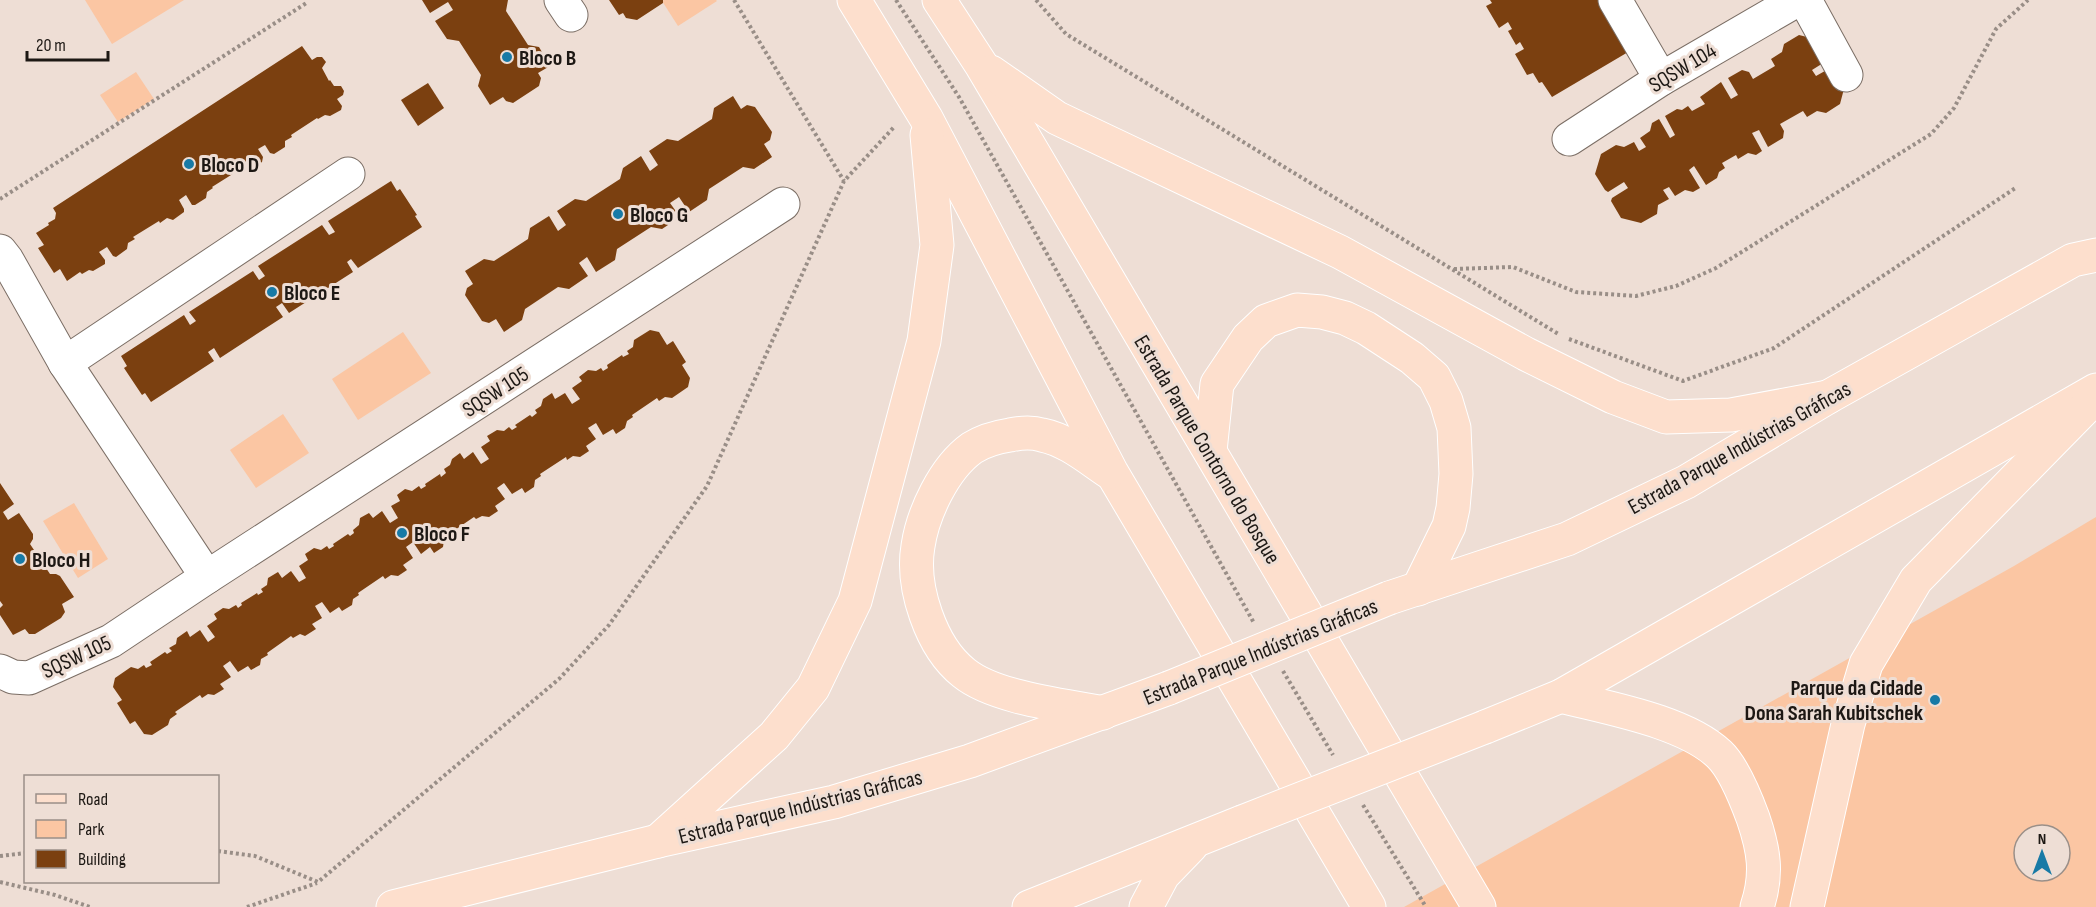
<svg xmlns="http://www.w3.org/2000/svg" width="2096" height="907" font-family="'Sofia Sans Condensed',sans-serif">
<style>
.green{fill:#fbc6a3;fill-rule:evenodd}
.building{fill:#7b4010}
.lines{fill:none;stroke-linecap:round;stroke-linejoin:round}
.minor-casing{stroke:#7b6e65;stroke-width:35}
.major-casing{stroke:#fff;stroke-width:35}
.path{stroke:#998e87;stroke-width:4;stroke-dasharray:3 3;stroke-linecap:butt}
.minor{stroke:#fff;stroke-width:33}
.major{stroke:#fddfcd;stroke-width:33}
.major-bridge-casing{stroke:#fff;stroke-width:35;stroke-linecap:butt}
.major-bridge{stroke:#fddfcd;stroke-width:33}
.poi-dot{fill:#187aa6;stroke:#eeded5;stroke-width:2}
.labels{text-anchor:middle;stroke-width:6;stroke-linejoin:round;paint-order:stroke}
.poi-label{font-size:22px;font-weight:bold;fill:#1d1814;stroke:#eeded5;text-anchor:start}
.street-label{font-size:22px;fill:#1d1814;stroke:#eeded5}
</style>
<rect width="100%" height="100%" fill="#eeded5"/>
<g class="green">
<path d="M85,0h99l-72,44z"/>
<path d="M664,0h52l1,1 -39,25 -16,-25z"/>
<path d="M136,72l18,27 -36,23 -18,-27z"/>
<path d="M403,332l28,41 -73,47 -26,-41z"/>
<path d="M283,414l26,39 -53,35 -26,-38z"/>
<path d="M74,503l34,56 -30,19 -35,-57z"/>
<path d="M2096,517v390h-692l610,-341zM2024,835h36v36h-36z"/>
</g>
<g class="building">
<path d="M422,0h86l-2,11 22,34 11,2 11,19 -12,7 3,5 -2,8 -26,17 -7,-2 -3,-4 -13,8 -12,-19 3,-11 -22,-34 -12,-2 -12,-18 18,-11 -5,-8 -18,11z"/>
<path d="M609,0h54v3l-26,17 -11,-2 -3,-5 -4,2z"/>
<path d="M1490,0h122l28,45 -88,52 -10,-15 -3,1 -6,-10 -6,2 -12,-21 9,-5 -4,-7 -4,3 -8,-14 4,-2 -4,-7 -9,6 -13,-22 6,-3z"/>
<path d="M1799,35l20,5 9,20 -16,10 4,6 16,-9 13,18 -5,19 -14,9 -9,-2 -10,6 -4,-6 -23,13 4,7 -1,7 -15,9 -9,-17 -7,3 10,18 -6,4 -8,-2 -10,6 -2,-4 -14,8 3,5 -6,4 -2,6 -11,7 -12,-19 -5,4 11,18 -7,4 -8,-2 -10,6 -6,-9 -6,3 6,9 -11,6 -1,9 -16,9 -20,-5 -10,-17 1,-3 16,-10 -4,-6 -16,10 -3,-2 -10,-16 6,-20 15,-9 8,2 10,-5 5,9 7,-4 -6,-9 10,-7 2,-8 7,-4 11,19 5,-3 -10,-19 12,-7 5,1 6,-4 4,5 13,-7 -5,-7 21,-15 10,17 7,-4 -10,-17 14,-8 7,2 4,7 22,-13 -4,-7 11,-7 2,-8z"/>
<path d="M302,46l10,14 5,-3h5l4,5 -4,6 7,13 1,-1 4,6h7l3,5 -1,4 -6,4 5,7 -1,4 -11,6 -5,-1 -7,4 -1,-1 -26,17 1,2 -7,4v6l-11,7 -4,-1 -5,-8 -7,4 5,8 -1,5 -10,6 -6,-1 -7,4v-1l-27,17 1,1 -6,4 -1,6 -11,7h-3l-6,-10 -7,5 5,9v3l-11,8 -6,-2 -7,5 -1,-2 -26,16 2,2 -7,4 -1,6 -11,8 -3,-1 -6,-9 -8,5 6,8v4l-12,7 -4,-1 -7,4 -2,-2 -13,9 -7,-12 -6,4 -16,-25 6,-3 -8,-12 13,-8 -1,-2 7,-4 1,-6 -3,-5z"/>
<path d="M428,83l16,25 -26,18 -17,-26z"/>
<path d="M733,96l8,13 6,-4 8,2 17,25 -2,8 -6,4 8,13 -18,12 -11,-2 -34,22 -2,11 -18,12 -10,-15 -9,6 10,14 -18,12 -11,-2 -34,22 -2,11 -19,12 -9,-15 -8,6 9,13 -19,13 -11,-2 -33,22 -3,11 -18,12 -8,-13 -7,4 -7,-2 -17,-26 2,-7 6,-4 -8,-13 19,-12 10,2 34,-22 2,-11 19,-12 9,15 8,-6 -9,-14 18,-12 11,2 34,-22 3,-11 18,-12 9,15 8,-6 -9,-14 18,-12 11,2 34,-22 2,-11z"/>
<path d="M391,181l6,10 3,-2 17,26 -2,1 7,11 -64,41 -7,-9 -4,3 6,10 -64,41 -7,-10 -6,4 7,10 -63,41 -6,-10 -6,4 6,9 -63,41 -6,-9 -3,2 -18,-27 3,-2 -6,-10 63,-41 6,10 6,-4 -7,-9 64,-41 6,9 6,-4 -7,-10 64,-41 7,10 6,-3 -7,-11z"/>
<path d="M650,330l9,2 8,13 6,-4 13,21 -4,3 8,13 -2,9 -16,11 -7,-1 -6,4 -2,-3 -25,17 1,2 -6,4 -2,7 -9,6 -3,-5 -10,6 -7,-12 -8,5 8,11 -10,7 3,5 -9,6 -7,-1 -6,4 -1,-3 -26,17 1,2 -6,4 -1,7 -9,6 -3,-5 -10,6 -8,-11 -7,5 8,11 -10,7 3,5 -9,6 -7,-1 -6,3 -2,-2 -25,17 1,2 -6,4 -1,7 -9,6 -4,-6 -9,7 -8,-12 -7,5 7,11 -10,7 4,5 -9,6 -7,-1 -6,4 -2,-3 -25,17 1,2 -6,4 -1,6 -10,6 -3,-4 -9,6 -8,-11 -7,4 7,12 -10,6 4,5 -11,7 -5,-2 -7,4 -2,-2 -24,17 1,2 -7,4 -1,6 -9,5 -3,-4 -10,6 -8,-11 -7,5 8,11 -11,7 4,5 -10,6 -6,-1 -6,4 -2,-3 -25,17 2,2 -7,5 -2,6 -16,10 -8,-1 -9,-13 -5,3 -13,-21 5,-3 -9,-13 2,-9 16,-11 7,2 6,-4 2,3 6,-3 -2,-3 15,-10 2,2 5,-3 -3,-3 7,-4 1,-6 10,-7 3,6 10,-7 8,12 7,-5 -8,-11 10,-7 -3,-5 9,-6 6,1 7,-4 2,3 4,-3 -1,-2 16,-10 1,2 5,-3 -2,-3 6,-4 1,-7 10,-6 4,6 9,-7 8,11 7,-4 -7,-12 9,-6 -3,-6 9,-6 7,2 6,-4 2,3 5,-3 -1,-2 15,-10 2,2 4,-3 -1,-3 6,-5 1,-7 9,-5 4,5 9,-7 8,12 8,-5 -7,-12 9,-5 -3,-6 8,-6 7,2 7,-5 2,3 5,-3 -1,-2 15,-10 1,3 5,-4 -2,-4 6,-4 2,-6 8,-6 4,6 9,-7 8,12 8,-5 -8,-12 9,-6 -3,-5 10,-6 7,1 5,-4 3,3 5,-3 -2,-2 15,-10 2,2 5,-4 -2,-3 6,-4 2,-7 9,-6 3,6 10,-6 7,11 8,-5 -8,-11 10,-7 -3,-4 9,-7 8,1 5,-3 2,3 5,-3 -1,-3 15,-10 1,2 6,-3 -2,-3 6,-4 1,-7z"/>
<path d="M0,483l14,21 -11,8 5,8 11,-7 14,21v5l-3,5 20,30h6l4,2 14,21 -12,7 3,8 -4,6 -26,16h-6l-4,-5 -12,6 -13,-20v-7l3,-3 -3,-4z"/>
</g>
<g class="lines">
<defs>
<g id="minor">
<path d="M561,0l10,15"/>
<path d="M1615,0l46,79"/>
<path d="M1805,0l41,75"/>
<path d="M1569,139l92,-60 136,-79"/>
<path d="M0,251l7,9 58,103 142,214"/>
<path d="M65,363l283,-189"/>
<path d="M0,671l13,6 16,1 82,-37 96,-64 576,-373"/>
</g>
<g id="major">
<path d="M854,0l72,118 186,355 257,434"/>
<path d="M939,0l43,66 497,841"/>
<path d="M991,72l66,46 283,134 186,102 87,43 53,20 65,-2 97,-18"/>
<path d="M1210,451l7,-67 31,-46 18,-17 31,-11 25,2 23,6 21,10 46,30 22,19 12,24 8,27 2,46 -3,34 -4,18 -31,63"/>
<path d="M1389,598l178,-59 119,-57 142,-85 245,-137 23,-5"/>
<path d="M1561,696c46,12 123,25 158,58 14,13 27,45 34,64 11,32 15,56 4,89"/>
<path d="M1103,713c-40,-8 -108,-15 -139,-40 -33,-26 -53,-86 -46,-127 5,-33 26,-78 54,-98 11,-7 25,-11 38,-13 10,-2 22,-3 32,0 25,5 46,23 67,37"/>
<path d="M1485,727l76,-31 535,-306"/>
<path d="M658,841l116,-105 39,-48 42,-87 69,-260 13,-96 -10,-110"/>
<path d="M393,907l265,-66 176,-39 136,-41 199,-73"/>
<path d="M1029,907l213,-85"/>
<path d="M1146,907l17,-32 28,-29"/>
<path d="M1807,907l41,-183 18,-60 50,-84 167,-170"/>
</g>
</defs>
<use href="#minor" class="minor-casing"/>
<use href="#major" class="major-casing"/>
<g class="path">
<path d="M734,0l110,181"/>
<path d="M896,0l63,97 295,526"/>
<path d="M1036,0l30,34 494,301"/>
<path d="M0,199l308,-197"/>
<path d="M1454,269l59,-2 63,25 60,4 40,-10 40,-18 215,-134 23,-26 42,-79 32,-29"/>
<path d="M1569,339l114,42 91,-33 243,-161"/>
<path d="M1283,671l50,84"/>
<path d="M1363,805l63,102"/>
<path d="M218,851l37,5 63,26 241,-203 50,-54 98,-139 137,-305 51,-55"/>
<path d="M0,856l26,-3"/>
<path d="M0,882l55,13 35,12"/>
<path d="M247,907l70,-24"/>
</g>
<use href="#minor" class="minor"/>
<use href="#major" class="major"/>
<defs>
<g id="major-bridge">
<path d="M1169,688l220,-90"/>
<path d="M1242,822l243,-95"/>
</g>
</defs>
<use href="#major-bridge" class="major-bridge-casing"/>
<use href="#major-bridge" class="major-bridge"/>
</g>
<g class="poi-dot">
<circle cx="507" cy="57" r="6"/>
<circle cx="189" cy="164" r="6"/>
<circle cx="618" cy="214" r="6"/>
<circle cx="272" cy="292" r="6"/>
<circle cx="402" cy="533" r="6"/>
<circle cx="20" cy="559" r="6"/>
<circle cx="1935" cy="700" r="6"/>
</g>
<g class="labels">
<g class="poi-label">
<text x="519" y="65">Bloco B</text>
<text x="201" y="172">Bloco D</text>
<text x="630" y="222">Bloco G</text>
<text x="284" y="300">Bloco E</text>
<text x="414" y="541">Bloco F</text>
<text x="32" y="567">Bloco H</text>
<text x="1923" y="695" text-anchor="end">Parque da Cidade<tspan x="1923" dy="25">Dona Sarah Kubitschek</tspan></text>
</g>
<g class="street-label">
<text transform="translate(1682 67) rotate(-31)" y="8">SQSW 104</text>
<text transform="translate(495 391) rotate(-33)" y="8">SQSW 105</text>
<text transform="translate(1739 447) rotate(-29)" y="8">Estrada Parque Indústrias Gráficas</text>
<text transform="translate(1208 449) rotate(59)" y="8">Estrada Parque Contorno do Bosque</text>
<text transform="translate(1260 651) rotate(-22)" y="8">Estrada Parque Indústrias Gráficas</text>
<text transform="translate(76 656) rotate(-25)" y="8">SQSW 105</text>
<text transform="translate(800 806) rotate(-14)" y="8">Estrada Parque Indústrias Gráficas</text>
</g>
</g>
<rect x="24" y="775" width="195" height="108" fill="#eeded5" stroke="#9a8f88" stroke-width="1.5"/>
<rect x="36" y="794" width="30" height="9" fill="#fddfcd" stroke="#9a8f88" stroke-width="1.5"/>
<text x="78" y="805" font-size="18" fill="#1d1814">Road</text>
<rect x="36" y="820" width="30" height="18" fill="#fbc6a3" stroke="#9a8f88" stroke-width="1.5"/>
<text x="78" y="835" font-size="18" fill="#1d1814">Park</text>
<rect x="36" y="850" width="30" height="18" fill="#7b4010" stroke="#9a8f88" stroke-width="1.5"/>
<text x="78" y="865" font-size="18" fill="#1d1814">Building</text>
<g transform="translate(2042 853)"><circle r="28" fill="#eeded5" stroke="#9a8f88" stroke-width="1.5"/>
<path d="M0-4.5L10 22L0 15L-10 22Z" fill="#187aa6"/>
<text y="-9" font-size="16" font-weight="bold" text-anchor="middle" fill="#1d1814">N</text>
</g>
<path d="M27 51v9h81v-9" fill="none" stroke="#1d1814" stroke-width="3"/>
<text x="36" y="51" font-size="18" fill="#1d1814" stroke="#eeded5" stroke-width="4.5" paint-order="stroke">20 m</text>
</svg>
